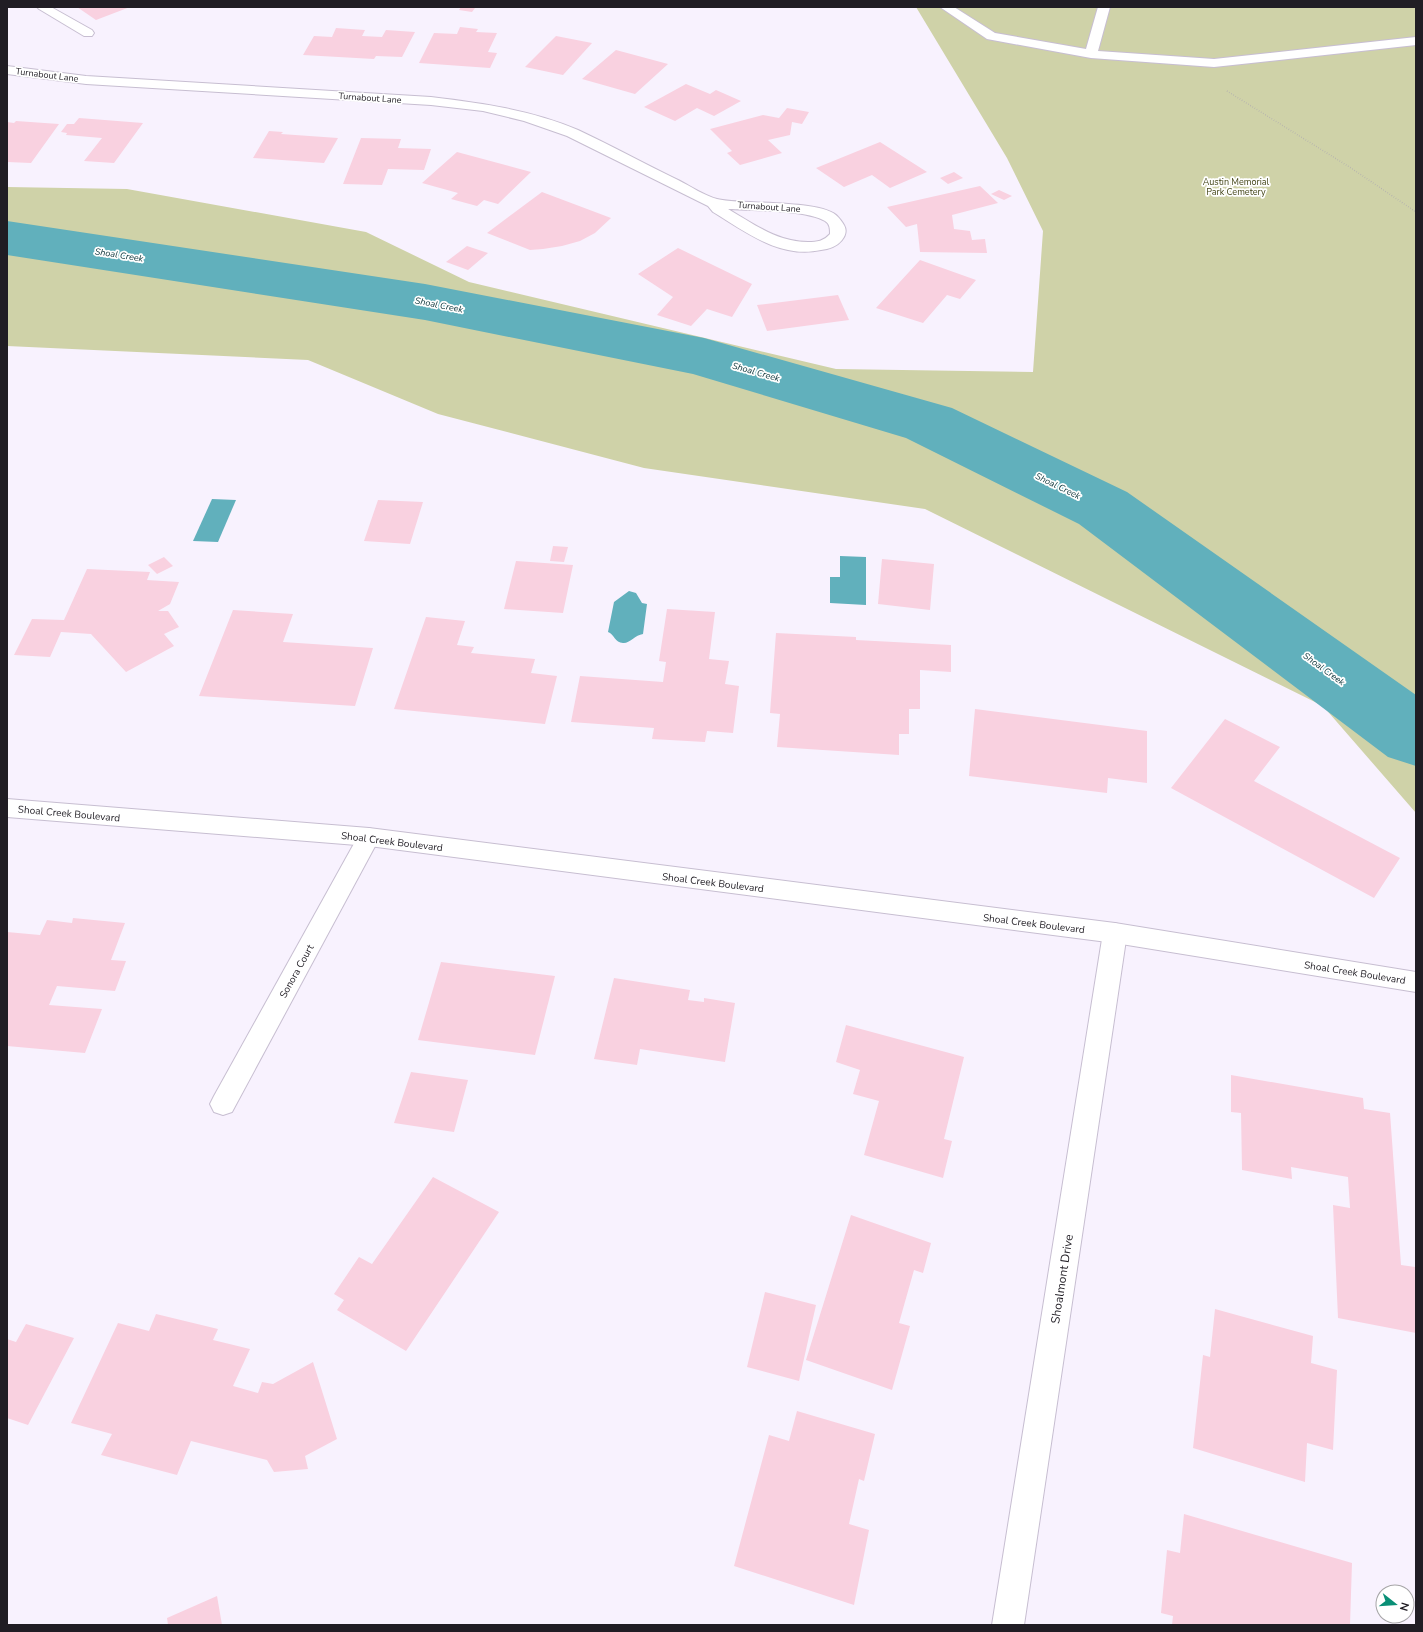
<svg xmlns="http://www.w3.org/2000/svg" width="1423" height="1632" font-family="'Nunito Sans',sans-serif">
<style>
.green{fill:#cfd2a8}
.water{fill:#61b0bc}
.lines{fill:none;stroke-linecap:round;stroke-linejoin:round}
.river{fill:#61b0bc;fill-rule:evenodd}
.building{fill:#f9d1e0}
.lane-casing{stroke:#c7bed1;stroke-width:2}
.street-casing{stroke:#c7bed1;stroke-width:2}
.secondary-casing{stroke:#c7bed1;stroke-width:2}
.path{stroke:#aca7b1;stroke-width:1.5;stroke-dasharray:0.5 2;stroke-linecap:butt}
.lane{fill:#fff;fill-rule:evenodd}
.street{fill:#fff;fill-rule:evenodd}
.secondary{fill:#fff;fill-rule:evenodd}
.labels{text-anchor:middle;stroke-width:3.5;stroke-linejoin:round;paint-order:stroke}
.far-street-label{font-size:9px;fill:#201d24;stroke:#fff}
.far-park-label{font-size:9px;fill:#434517;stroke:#fff}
.far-water-label{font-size:9px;font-style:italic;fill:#0b3338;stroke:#fff}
.street-label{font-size:10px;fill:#201d24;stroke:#fff}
.near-street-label{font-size:12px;fill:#201d24;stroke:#fff}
</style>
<rect width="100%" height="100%" fill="#f8f2fe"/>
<path class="green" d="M916,7h500v806l-93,-107 -398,-197 -281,-41 -206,-54 -130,-54 -301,-14v-159l120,2 239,43 103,50 367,87 197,3 10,-141 -36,-73z"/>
<g class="water">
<path d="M212,499l24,1 -18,42 -25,-1z"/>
<path d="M840,556l26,1v48l-36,-2v-26h10z"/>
<path d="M629,591l7,2 6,10 5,1 -4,30c-8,1 -14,10 -20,9 -8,0 -9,-9 -15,-11l6,-30z"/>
</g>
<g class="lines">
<path class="river" d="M7,221l418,63 279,54 248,70 175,84 289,203v71l-28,-9 -309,-233 -173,-86 -213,-64 -268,-54 -418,-65z"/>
</g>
<g class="building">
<path d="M77,7h53l-34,13z"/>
<path d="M461,7h9l5,1 -3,4 -13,-2z"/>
<path d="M460,27l18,2 -2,3 21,1 -9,19 9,1 -7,15 -71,-5 15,-30 23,1z"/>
<path d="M336,28l29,2 -3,6 20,1 4,-7 29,2 -13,25 -26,-1 -2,3 -71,-4 11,-19 18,1z"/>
<path d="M556,36l36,7 -29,32 -38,-8z"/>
<path d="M616,50l52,14 -33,30 -53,-15z"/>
<path d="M686,84l24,10 6,-4 25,11 -27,15 -17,-8 -22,13 -31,-14z"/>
<path d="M787,108l22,4 -7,12 -10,-2 -2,13 -22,5 14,13 -42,12 -13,-12 5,-2 -22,-22 53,-14 16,3z"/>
<path d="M79,118l64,5 -29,40 -30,-2 18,-23 -36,-3 1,-2 -6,-1 6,-8h7z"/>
<path d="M16,121l43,3 -28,39 -24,-1v-40l7,1z"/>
<path d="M269,131l14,1 -2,2 57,4 -14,25 -71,-5z"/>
<path d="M361,138l40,1 -3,9 33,1 -7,21 -36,-1 -6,16 -39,-1z"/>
<path d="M880,142l47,30 -37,16 -18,-13 -28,12 -28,-19z"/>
<path d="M457,152l74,20 -33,32 -14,-4 -7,6 -26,-7 7,-6 -36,-10z"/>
<path d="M954,172l9,6 -15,6 -8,-6z"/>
<path d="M980,186l18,17 -46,12 2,14 16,2 2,9 13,-1 2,14 -67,-1 -3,-28 -11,3 -19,-20z"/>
<path d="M999,190l13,6 -8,4 -13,-6z"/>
<path d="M542,192l69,26 -16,15 -15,8 -18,5 -19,3 -13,1 -43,-17z"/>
<path d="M467,246l21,7 -20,17 -22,-8z"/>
<path d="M678,248l74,36 -20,33 -25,-8 -16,17 -34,-11 16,-18 -35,-23z"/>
<path d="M920,260l56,20 -16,19 -13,-4 -24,28 -47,-15z"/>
<path d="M838,295l11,25 -82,11 -10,-26z"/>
<path d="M378,500l45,2 -13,42 -46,-3z"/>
<path d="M553,546l15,1 -4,15 -14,-1z"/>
<path d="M164,557l9,9 -16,8 -9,-9z"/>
<path d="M882,559l52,5 -4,46 -52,-6z"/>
<path d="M516,561l57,4 -10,48 -59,-4z"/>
<path d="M87,569l63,3 -3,8 32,2 -9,22 -12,7h10l11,16 -15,7 10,12 -48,26 -35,-38 -30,-2 -11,25 -36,-2 18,-36 32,1z"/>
<path d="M667,609l48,3 -6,47 20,2 -4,23 14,2 -6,47 -26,-2 -2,11 -53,-3 2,-11 -83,-6 9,-46 83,6 3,-20 -7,-1z"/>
<path d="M233,610l60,4 -10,28 90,6 -18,58 -156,-10z"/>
<path d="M426,617l39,4 -8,24 17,2 -3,6 64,6 -4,14 26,3 -12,48 -151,-15z"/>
<path d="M776,633l80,4v3l95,5v27l-31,-2v39h-11v25h-10v21l-122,-8 3,-33 -10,-1z"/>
<path d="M975,709l172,22v52l-39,-5 -1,15 -138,-17z"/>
<path d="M1225,719l55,28 -26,34 146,77 -26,40 -203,-110z"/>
<path d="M73,918l52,5 -14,37 15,1 -11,30 -58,-5 -8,19 53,4 -17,44 -78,-7v-114l33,3 7,-15 25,3z"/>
<path d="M441,962l114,14 -20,79 -117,-15z"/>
<path d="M614,978l76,12 -2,10 16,2v-4l31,5 -10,59 -85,-13 -3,16 -43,-6z"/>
<path d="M846,1025l118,32 -20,82 8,2 -9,37 -79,-23 15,-54 -26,-7 7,-24 -24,-8z"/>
<path d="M411,1072l57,8 -14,52 -60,-9z"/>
<path d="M1231,1075l132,23 1,11 26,4 11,152 14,2 1,66 -78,-15 -5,-113 17,3 -2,-31 -57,-10 1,12 -50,-9 -1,-57 -10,-1z"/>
<path d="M433,1177l66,35 -93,139 -69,-41 7,-10 -10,-6 25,-37 13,7z"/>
<path d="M851,1215l80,28 -8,30 -9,-3 -15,53 11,3 -18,64 -86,-30z"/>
<path d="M765,1292l51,13 -17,76 -52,-14z"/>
<path d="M1215,1309l98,27 -2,27 26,7 -4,80 -26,-7 -2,39 -112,-34 10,-93 7,2z"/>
<path d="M156,1314l62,15 -5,11 37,9 -17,37 25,7 4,-11 11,2 40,-22 24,77 -32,17 3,13 -34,3 -7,-12 -76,-19 -14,34 -76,-20 11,-21 -41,-11 47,-100 31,8z"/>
<path d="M26,1324l48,14 -46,87 -21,-7v-79l9,3z"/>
<path d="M797,1411l78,23 -11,47 -5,-2 -10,45 20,6 -15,75 -120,-39 35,-131 20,6z"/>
<path d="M1184,1514l168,49 -2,62h-178l1,-9 -12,-3 6,-63 13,3z"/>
<path d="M217,1596l5,29h-54l-1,-7z"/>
</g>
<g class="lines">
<defs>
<g id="lane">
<path d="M37,7h14l41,23 2,3 -2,3h-8l-45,-27z"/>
<path d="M940,7h14l41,26 91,16 12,-42h12l-12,44 116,8 202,-22v8l-202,22 -123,-9 -104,-19z"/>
</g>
<g id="street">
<path d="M7,66l79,10 345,21c50,6 101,13 147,33 34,16 67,34 100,50 12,6 27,16 39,19 24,6 106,0 121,18 7,8 11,14 4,23 -6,7 -13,9 -21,10 -41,9 -75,-18 -108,-38l-5,-6 -141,-70 -43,-15 -41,-10 -52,-6 -345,-21 -79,-10zM728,209c23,1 79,1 97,12 5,3 5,8 5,13 -6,7 -13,8 -22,8 -31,0 -54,-18 -80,-33z"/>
<path d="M369,828l8,3 3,6 -148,275 -9,3 -9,-3 -4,-8 4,-8 147,-265z"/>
<path d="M1115,923l8,3 4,7 -103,692h-32l111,-692 4,-7z"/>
</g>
<path id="secondary" d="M7,799l362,29 746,95 301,49v20l-301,-49 -746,-97 -362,-29z"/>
</defs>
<use href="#lane" class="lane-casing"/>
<use href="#street" class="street-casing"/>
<use href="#secondary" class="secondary-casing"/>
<path class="path" d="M1227,91l124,77 65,44"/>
<use href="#lane" class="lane"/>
<use href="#street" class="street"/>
<use href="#secondary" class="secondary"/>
</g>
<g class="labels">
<g class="far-street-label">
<text transform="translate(47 75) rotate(7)" y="3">Turnabout Lane</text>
<text transform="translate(370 98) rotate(4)" y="3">Turnabout Lane</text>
<text transform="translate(769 207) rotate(4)" y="3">Turnabout Lane</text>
</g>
<g class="far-park-label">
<text x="1236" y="185">Austin Memorial<tspan x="1236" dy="10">Park Cemetery</tspan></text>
</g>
<g class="far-water-label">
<text transform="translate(119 255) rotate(9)" y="3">Shoal Creek</text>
<text transform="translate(439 305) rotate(11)" y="3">Shoal Creek</text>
<text transform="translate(756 372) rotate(16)" y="3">Shoal Creek</text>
<text transform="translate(1058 486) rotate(26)" y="3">Shoal Creek</text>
<text transform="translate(1324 669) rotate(36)" y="3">Shoal Creek</text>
</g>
<g class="street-label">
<text transform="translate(69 813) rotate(5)" y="4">Shoal Creek Boulevard</text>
<text transform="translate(392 841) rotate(7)" y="4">Shoal Creek Boulevard</text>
<text transform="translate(713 882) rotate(7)" y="4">Shoal Creek Boulevard</text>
<text transform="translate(1034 923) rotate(7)" y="4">Shoal Creek Boulevard</text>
<text transform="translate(296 971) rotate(-61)" y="4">Sonora Court</text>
<text transform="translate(1355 972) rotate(9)" y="4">Shoal Creek Boulevard</text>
</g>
<g class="near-street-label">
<text transform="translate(1062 1279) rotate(-81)" y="4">Shoalmont Drive</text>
</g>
</g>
<rect width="1423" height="1632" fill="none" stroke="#201d24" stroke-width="16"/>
<g transform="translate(1395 1604) rotate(107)"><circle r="19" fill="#ffffff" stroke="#a6a5a7"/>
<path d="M0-3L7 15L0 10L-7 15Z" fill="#098f76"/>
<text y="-6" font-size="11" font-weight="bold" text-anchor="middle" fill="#201d24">N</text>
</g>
</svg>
